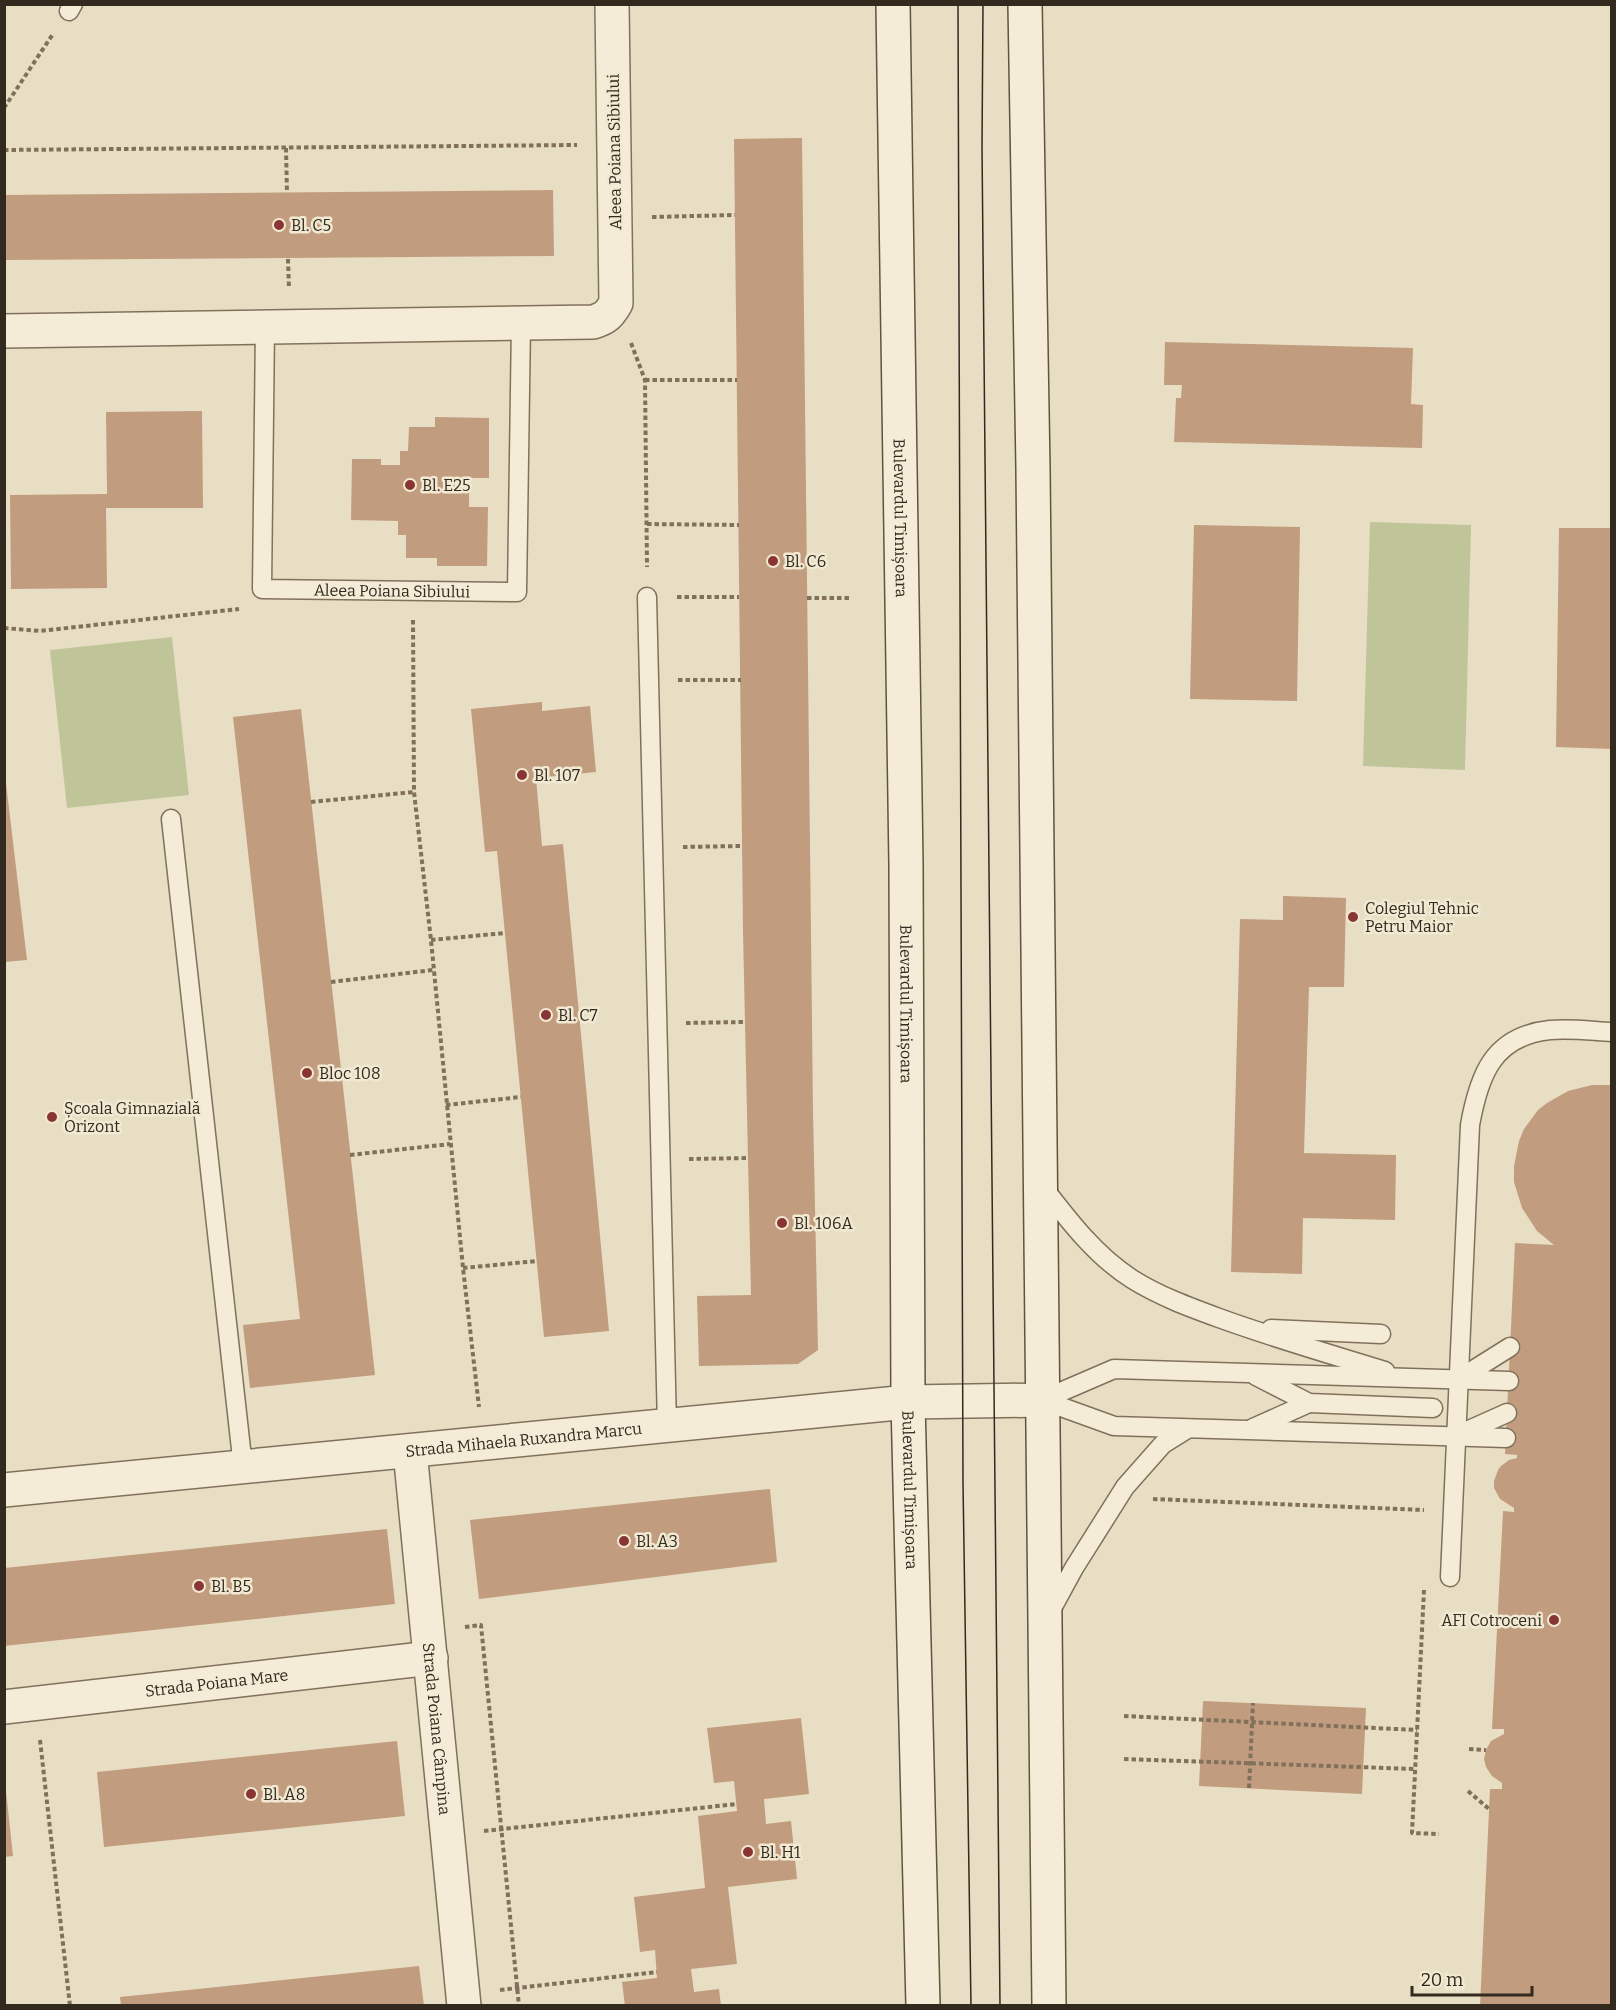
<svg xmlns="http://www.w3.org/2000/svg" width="1616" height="2010" font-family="Bitter,serif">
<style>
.green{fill:#bfc599}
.building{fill:#c29c7e}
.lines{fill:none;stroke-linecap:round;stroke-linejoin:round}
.service-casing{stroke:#81715c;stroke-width:21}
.minor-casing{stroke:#81715c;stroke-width:36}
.secondary-casing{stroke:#625240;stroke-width:36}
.path{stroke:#81715c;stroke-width:4;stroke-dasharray:4.5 3;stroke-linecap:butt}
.service{stroke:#f4ecd6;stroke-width:18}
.minor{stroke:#f4ecd6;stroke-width:33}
.secondary{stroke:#f4ecd6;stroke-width:33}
.tram{stroke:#32291f;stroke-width:1.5}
.poi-dot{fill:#883534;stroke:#f1e9d2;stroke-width:2}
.labels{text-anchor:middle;stroke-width:5;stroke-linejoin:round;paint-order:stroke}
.street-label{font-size:16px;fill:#32291f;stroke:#f1e9d2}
.poi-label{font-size:16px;fill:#32291f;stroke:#f1e9d2;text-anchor:start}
</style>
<rect width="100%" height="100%" fill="#e8dec4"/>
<g class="green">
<path d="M1370,522l101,3 -6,245 -102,-4z"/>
<path d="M172,637l17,158 -122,13 -17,-158z"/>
</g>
<g class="building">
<path d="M802,138l11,973 5,239 -20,14 -99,2 -2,-70 54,-1 -8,-364 -9,-792z"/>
<path d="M553,190l1,66 -550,4v-65z"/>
<path d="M1165,342l248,6 -2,56 12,1 -1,43 -248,-6 2,-44h5l1,-13h-18z"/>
<path d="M202,411l1,97h-97l1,80 -96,1 -1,-94 97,-1 -1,-82z"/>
<path d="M435,417l54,1v60h-19l-1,14v15h19l-1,59h-50v-8h-31v-23h-8v-14l-47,-1 1,-61h29v6h19v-14h8l1,-24h26z"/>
<path d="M1194,525l106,2 -3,174 -107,-2z"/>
<path d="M1559,528h53v221l-56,-2z"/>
<path d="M542,702v9l48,-5 6,66 -60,6 6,68 21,-2 46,487 -65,6 -47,-486 -12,1 -14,-143z"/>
<path d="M301,709l74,666 -125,13 -7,-63 57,-6 -67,-602z"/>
<path d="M4,783h2l21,177 -23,2z"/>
<path d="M1283,896l63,2 -2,89h-35l-5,166 92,2 -1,65 -92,-2 -1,56 -71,-2 9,-353 43,1z"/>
<path d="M1592,1085h20v921h-132l10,-217h12v-6l-10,-7 -6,-9 -2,-8 2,-9 5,-9 13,-7v-5h-12l11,-218 11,1v-4l-14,-9 -6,-11v-7l4,-11 3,-4 8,-6 8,-2v-3l-12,-1 10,-211 39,2 -17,-14 -15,-23 -8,-26v-16l5,-25 5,-12 14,-19 9,-7 21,-12z"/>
<path d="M770,1489l7,73 -298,37 -9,-79z"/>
<path d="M387,1529l8,75 -391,42v-78z"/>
<path d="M1203,1701l163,7 -4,86 -163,-8z"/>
<path d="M801,1718l8,76 -45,5 2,25 25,-3 6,58 -69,8 9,77 -46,5 3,23 25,-3 2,17h-96l-3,-24 35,-4 -2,-28 -15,2 -6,-55 71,-9 -7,-72 39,-5 -3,-30 -20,2 -7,-55z"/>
<path d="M397,1741l8,75 -301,31 -7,-75z"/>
<path d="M4,1791h2l7,65 -9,1z"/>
<path d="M419,1966l5,40h-303l-1,-9z"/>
</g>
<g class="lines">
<defs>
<g id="service">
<path d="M69,11l4,-7"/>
<path id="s1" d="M265,326l-3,263 255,3 4,-269"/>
<path d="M647,597l20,829"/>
<path d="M171,819l72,648"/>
<path d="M1043,1187c26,34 53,69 89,92 27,17 57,28 87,39 55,20 111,36 166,53"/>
<path d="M1271,1329l110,5"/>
<path d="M1256,1376l53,27 124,5"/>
<path d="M1459,1379l51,-32"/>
<path d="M1042,1400l72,-31 395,12"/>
<path d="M1042,1400l72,26 392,12"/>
<path d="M1253,1428l56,-25"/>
<path d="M1460,1434l47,-21"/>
<path d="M1450,1577l20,-452c9,-50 23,-89 80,-95 20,-2 42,1 62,2"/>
<path d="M1050,1612l24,-44 51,-81 38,-43 24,-15"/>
</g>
<g id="minor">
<path d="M4,331l589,-9c13,-4 16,-7 23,-19l-4,-299"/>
<path id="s2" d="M410,1451l54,555"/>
<path id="s3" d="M4,1490l904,-88 134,-2"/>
<path id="s4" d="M4,1707l427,-49"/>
</g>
<g id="secondary">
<path id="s5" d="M893,4l13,861 2,537 15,604"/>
<path d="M1025,4l8,465 16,1537"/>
</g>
</defs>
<use href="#service" class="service-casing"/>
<use href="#minor" class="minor-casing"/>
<use href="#secondary" class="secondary-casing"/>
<g class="path">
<path d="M4,108l49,-74"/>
<path d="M286,148l1,45"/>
<path d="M4,150l573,-5"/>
<path d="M652,217l83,-2"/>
<path d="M288,259l1,30"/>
<path d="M631,343l14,37 2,187"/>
<path d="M645,380h92"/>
<path d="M647,524l92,1"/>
<path d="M677,597h62"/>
<path d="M807,598h42"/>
<path d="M413,620l1,172 17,148 32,328 16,139"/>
<path d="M4,628l36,3 199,-22"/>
<path d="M678,680h63"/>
<path d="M311,802l103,-10"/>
<path d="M683,847l59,-1"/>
<path d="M431,940l74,-7"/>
<path d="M331,982l102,-12"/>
<path d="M686,1023l59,-1"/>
<path d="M446,1105l75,-8"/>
<path d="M350,1155l100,-11"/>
<path d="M689,1159l60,-1"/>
<path d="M463,1268l74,-7"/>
<path d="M1153,1499l271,11"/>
<path d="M1424,1590l-12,243 27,1"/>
<path d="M465,1627l16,-2 38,381"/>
<path d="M1124,1716l293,14"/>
<path d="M40,1740l30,266"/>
<path d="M1469,1749l17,1"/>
<path d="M1124,1759l292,10"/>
<path d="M1249,1788l4,-85"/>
<path d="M1468,1791l21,18"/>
<path d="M484,1831l253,-27"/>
<path d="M500,1990l157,-18"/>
</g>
<use href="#service" class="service"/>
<use href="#minor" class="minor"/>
<use href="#secondary" class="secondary"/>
<g class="tram">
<path d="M958,4l5,1479 8,523"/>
<path d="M983,4l-1,143 18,1859"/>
</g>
</g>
<g class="poi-dot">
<circle cx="279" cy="225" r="6"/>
<circle cx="410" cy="485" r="6"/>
<circle cx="773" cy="561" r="6"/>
<circle cx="522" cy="775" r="6"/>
<circle cx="1353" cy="917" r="6"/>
<circle cx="546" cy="1015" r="6"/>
<circle cx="307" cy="1073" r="6"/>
<circle cx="52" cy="1117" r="6"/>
<circle cx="782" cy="1223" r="6"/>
<circle cx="624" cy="1541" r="6"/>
<circle cx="199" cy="1586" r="6"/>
<circle cx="1554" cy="1620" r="6"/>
<circle cx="251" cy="1794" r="6"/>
<circle cx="748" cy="1852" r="6"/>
</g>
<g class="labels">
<g class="street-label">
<text transform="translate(614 152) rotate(-91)" y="6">Aleea Poiana Sibiului</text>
<text dy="6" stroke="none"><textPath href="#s5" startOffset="514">Bulevardul Timișoara</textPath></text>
<text dy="6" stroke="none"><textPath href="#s1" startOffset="393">Aleea Poiana Sibiului</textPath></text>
<text dy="6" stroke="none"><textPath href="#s5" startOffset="1000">Bulevardul Timișoara</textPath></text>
<text dy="6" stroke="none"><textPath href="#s3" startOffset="522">Strada Mihaela Ruxandra Marcu</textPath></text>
<text dy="6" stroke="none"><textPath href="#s5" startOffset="1486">Bulevardul Timișoara</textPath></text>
<text dy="6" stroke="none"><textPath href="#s4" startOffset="214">Strada Poiana Mare</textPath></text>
<text dy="6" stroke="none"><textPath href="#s2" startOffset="279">Strada Poiana Câmpina</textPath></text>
</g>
<g class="poi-label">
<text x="291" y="231">Bl. C5</text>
<text x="422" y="491">Bl. E25</text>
<text x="785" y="567">Bl. C6</text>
<text x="534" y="781">Bl. 107</text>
<text x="1365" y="914">Colegiul Tehnic<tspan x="1365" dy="18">Petru Maior</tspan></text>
<text x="558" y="1021">Bl. C7</text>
<text x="319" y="1079">Bloc 108</text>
<text x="64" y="1114">Școala Gimnazială<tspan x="64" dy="18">Orizont</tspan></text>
<text x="794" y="1229">Bl. 106A</text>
<text x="636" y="1547">Bl. A3</text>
<text x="211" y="1592">Bl. B5</text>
<text x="1542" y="1626" text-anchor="end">AFI Cotroceni</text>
<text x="263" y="1800">Bl. A8</text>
<text x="760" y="1858">Bl. H1</text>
</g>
</g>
<rect width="1616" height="2010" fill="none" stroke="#32291f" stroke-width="12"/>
<path d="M1412 1986v9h120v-9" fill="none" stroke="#32291f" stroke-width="3"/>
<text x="1421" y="1986" font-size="18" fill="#32291f" stroke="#f1e9d2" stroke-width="4.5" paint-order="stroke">20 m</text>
</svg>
